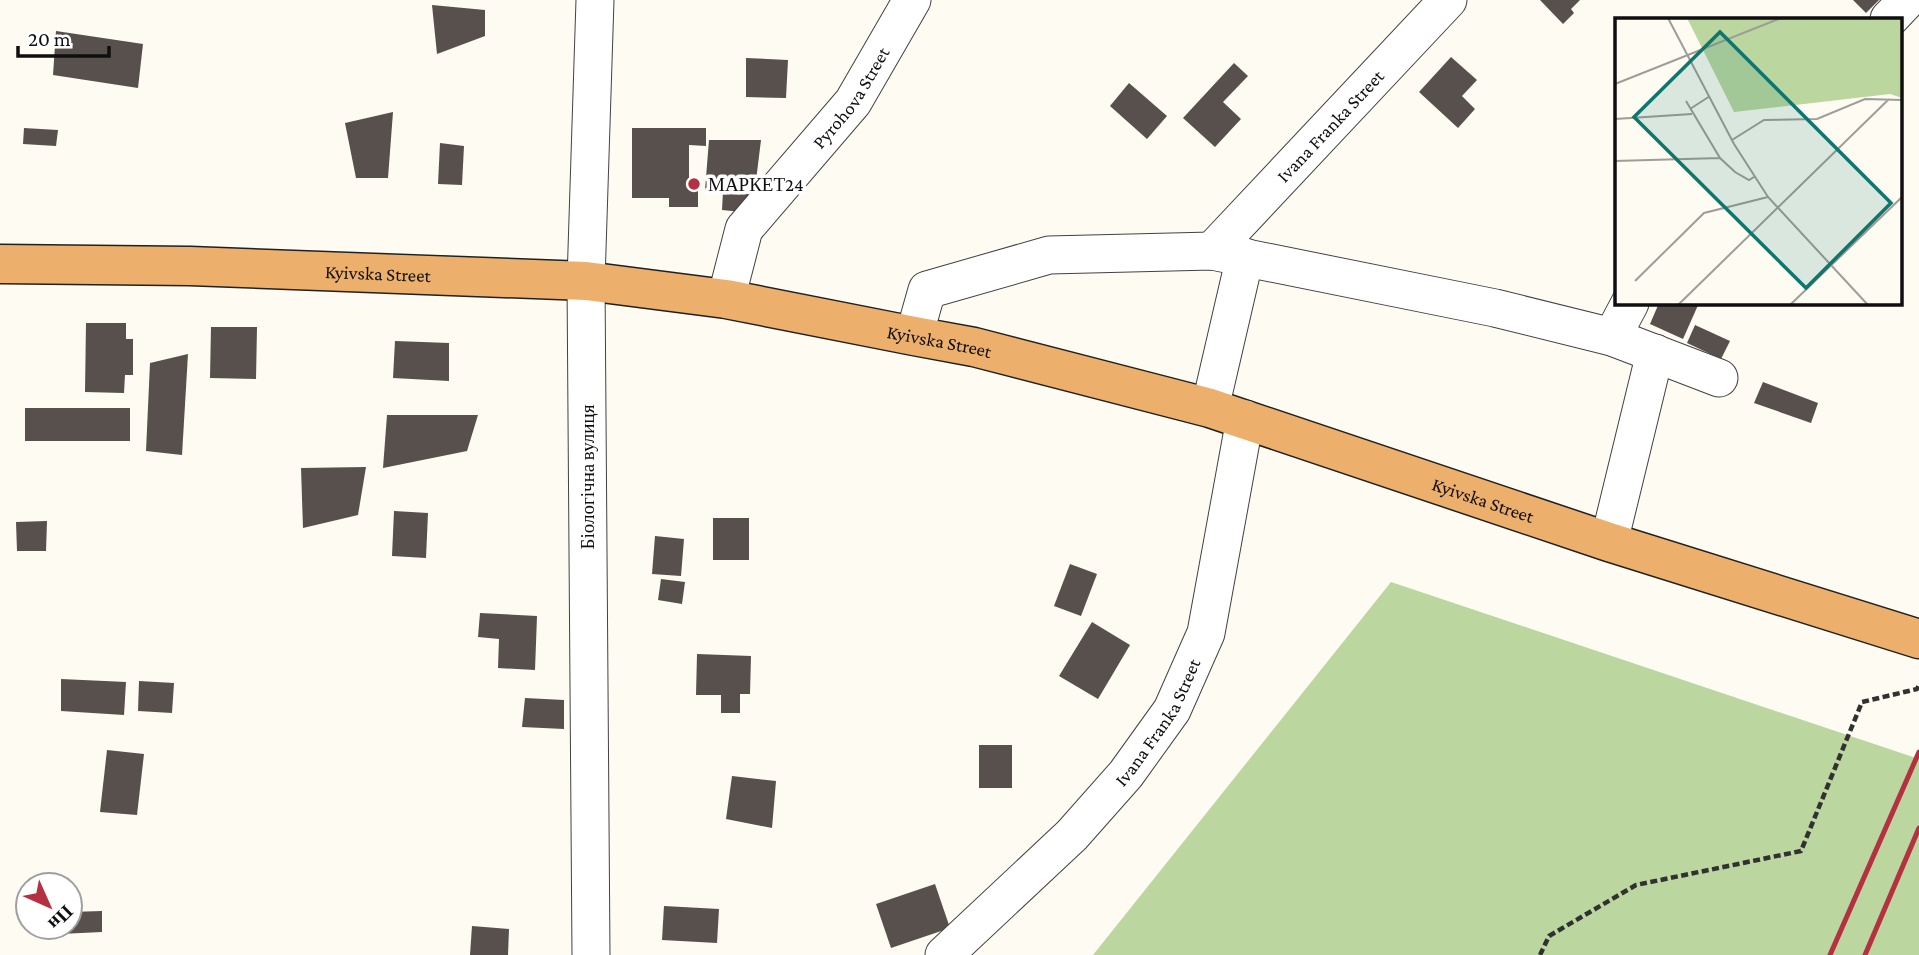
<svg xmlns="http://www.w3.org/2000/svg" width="1919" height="955" font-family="'Crimson Pro',serif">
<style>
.forest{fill:#bbd69e}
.building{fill:#57504c}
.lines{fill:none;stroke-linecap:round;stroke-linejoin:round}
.minor-casing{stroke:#424242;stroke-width:39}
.trunk-casing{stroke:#202020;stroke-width:41}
.path{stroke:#313131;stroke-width:4.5;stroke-dasharray:7 3.5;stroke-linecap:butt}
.minor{stroke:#fff;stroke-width:37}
.trunk{stroke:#ecb06c;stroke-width:38}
.rail{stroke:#b53141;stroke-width:5}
.poi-dot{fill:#b53141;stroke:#fff;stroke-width:2.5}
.labels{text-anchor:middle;stroke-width:7;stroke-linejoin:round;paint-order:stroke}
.street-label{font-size:19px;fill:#0f0f0f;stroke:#fff}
.poi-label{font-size:19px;fill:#0f0f0f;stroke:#fff;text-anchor:start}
.inset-road{fill:none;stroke:#9e9d97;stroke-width:2}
.view{fill:#0f766e;fill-opacity:0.15;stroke:#0f766e;stroke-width:3.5}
.inset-edge{fill:none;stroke:#0f0f0f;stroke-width:3.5}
</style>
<rect width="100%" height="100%" fill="#fefbf2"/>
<path class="forest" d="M1391,582l528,177v196h-826z"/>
<g class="building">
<path d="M1540,0h40l-9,9 3,4 -11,11z"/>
<path d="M1853,0h26l-13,13z"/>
<path d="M432,5l53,5v26l-48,18z"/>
<path d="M56,31l87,13 -5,44 -85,-13z"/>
<path d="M1451,57l26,23 -15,16 13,13 -17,19 -39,-36z"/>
<path d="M746,58l42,2 -2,38 -40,-1z"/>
<path d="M1234,63l14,13 -25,26 18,17 -26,28 -32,-29z"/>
<path d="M1129,83l38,33 -20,23 -37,-33z"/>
<path d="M393,112l-5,66h-32l-11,-55z"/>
<path d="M24,128l34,2 -2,16 -33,-2z"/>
<path d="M632,128h74v18l-17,-1v36h9v26h-29v-9h-37z"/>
<path d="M709,140h52l-9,73 -30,-3 1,-19 -18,-1z"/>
<path d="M440,143l24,3 -2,39 -24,-1z"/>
<path d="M1659,303h40l-16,36 -33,-15z"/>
<path d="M86,323h40v16h7v36h-8l-1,18 -39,-1z"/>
<path d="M1695,325l35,16 -9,18 -34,-16z"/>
<path d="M211,327h46l-1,52 -46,-1z"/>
<path d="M395,341l54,2v38l-56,-3z"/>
<path d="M188,354l-6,101 -36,-4 4,-88z"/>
<path d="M1763,382l55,21 -7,20 -57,-20z"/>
<rect x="25" y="408" width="105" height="33"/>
<path d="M387,415h91l-11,36 -84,17z"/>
<path d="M366,467l-8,48 -55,13 -2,-60z"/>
<path d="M394,511l34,2 -2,45 -34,-2z"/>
<rect x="713" y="518" width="36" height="42"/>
<path d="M47,521l-1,30h-29l-1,-29z"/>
<path d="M655,536l29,3 -3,37 -29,-2z"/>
<path d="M1070,564l27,10 -16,42 -27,-10z"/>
<path d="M661,579l24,3 -3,22 -24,-4z"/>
<path d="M480,613l57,3 -2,54 -37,-2 1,-29 -21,-2z"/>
<path d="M1092,622l38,23 -32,54 -39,-23z"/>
<path d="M697,654l54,2 -1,38h-10v19h-19v-18h-25z"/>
<path d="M61,679l65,3 -2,33 -63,-4z"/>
<path d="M139,681l35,2 -2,30 -34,-2z"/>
<path d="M525,698l39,2v29l-42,-2z"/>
<rect x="979" y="745" width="33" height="43"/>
<path d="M107,750l37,4 -7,61 -37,-3z"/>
<path d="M732,776l44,5 -4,47 -46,-9z"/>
<path d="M935,884l15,44 -59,20 -15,-44z"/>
<path d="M664,906l55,3 -2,34 -55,-3z"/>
<path d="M102,911v21l-42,2 -1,-7h11v-15z"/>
<path d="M472,926l37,3 -1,26h-38z"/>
</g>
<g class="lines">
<defs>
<g id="minor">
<path d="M1889,19l18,-19"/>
<path id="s1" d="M1212,251l236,-251"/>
<path id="s2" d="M726,299l18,-70 109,-127 59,-102"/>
<path d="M914,336l13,-46 122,-35 163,-4 283,57 117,29 107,41"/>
<path d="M1612,337l18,-34"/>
<path d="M1210,408l35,-151"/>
<path d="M1609,542l46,-189"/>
<path d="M591,955l-5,-674 9,-281"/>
<path id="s3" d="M944,955l128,-120 54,-61 46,-64 34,-77 39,-214"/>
</g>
<g id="trunk">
<path id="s4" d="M0,264l190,2 396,15 140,18 188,37 60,11 236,61 399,134 310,97"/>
</g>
</defs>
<use href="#minor" class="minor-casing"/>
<use href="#trunk" class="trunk-casing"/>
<path class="path" d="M1540,955l9,-19 87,-51 165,-34 61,-149 55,-13 2,-4"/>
<use href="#minor" class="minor"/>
<use href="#trunk" class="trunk"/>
<g class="rail">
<path d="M1830,955l89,-203"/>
<path d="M1865,955l54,-127"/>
</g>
</g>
<circle class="poi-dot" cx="694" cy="184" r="7"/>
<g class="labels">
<g class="street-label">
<text dy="7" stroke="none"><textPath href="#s2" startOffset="242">Pyrohova Street</textPath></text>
<text dy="7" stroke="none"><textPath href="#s1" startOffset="172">Ivana Franka Street</textPath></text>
<text dy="7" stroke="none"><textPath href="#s4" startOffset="378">Kyivska Street</textPath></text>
<text dy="7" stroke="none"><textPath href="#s4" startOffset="945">Kyivska Street</textPath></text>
<text transform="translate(587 477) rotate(-90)" y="7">Біологічна вулиця</text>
<text dy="7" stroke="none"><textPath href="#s4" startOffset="1512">Kyivska Street</textPath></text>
<text dy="7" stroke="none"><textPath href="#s3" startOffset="318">Ivana Franka Street</textPath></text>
</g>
<g class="poi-label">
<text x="708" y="191">МАРКЕТ24</text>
</g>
</g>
<g transform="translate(1615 18)">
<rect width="287" height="287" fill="#fefbf2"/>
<path d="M72,0h215v80l-12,-4 -156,18z" fill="#bbd69e"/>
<path class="inset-road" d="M53,0l66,126 34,53 100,108M0,66l166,-66M71,83l34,57 15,14 14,8 5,-3M75,91l20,-13M0,101l77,-5M117,122l32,-20 53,-1 48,-20 37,1M0,143l105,-3M20,263l69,-68 64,-16M63,287l211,-206M175,287l112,-108"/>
<path class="view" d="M105,14l171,171 -85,85 -172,-171z"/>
<rect width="287" height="287" class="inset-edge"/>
</g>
<g transform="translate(49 906) rotate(135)"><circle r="33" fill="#ffffff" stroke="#9f9f9f" stroke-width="2"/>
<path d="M0-5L12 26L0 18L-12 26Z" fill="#b53141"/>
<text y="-10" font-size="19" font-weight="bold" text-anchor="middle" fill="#0f0f0f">Пн</text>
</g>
<path d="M18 46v10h91v-10" fill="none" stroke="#0f0f0f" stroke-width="3.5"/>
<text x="28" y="46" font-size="21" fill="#0f0f0f" stroke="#ffffff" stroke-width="5" paint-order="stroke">20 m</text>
</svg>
